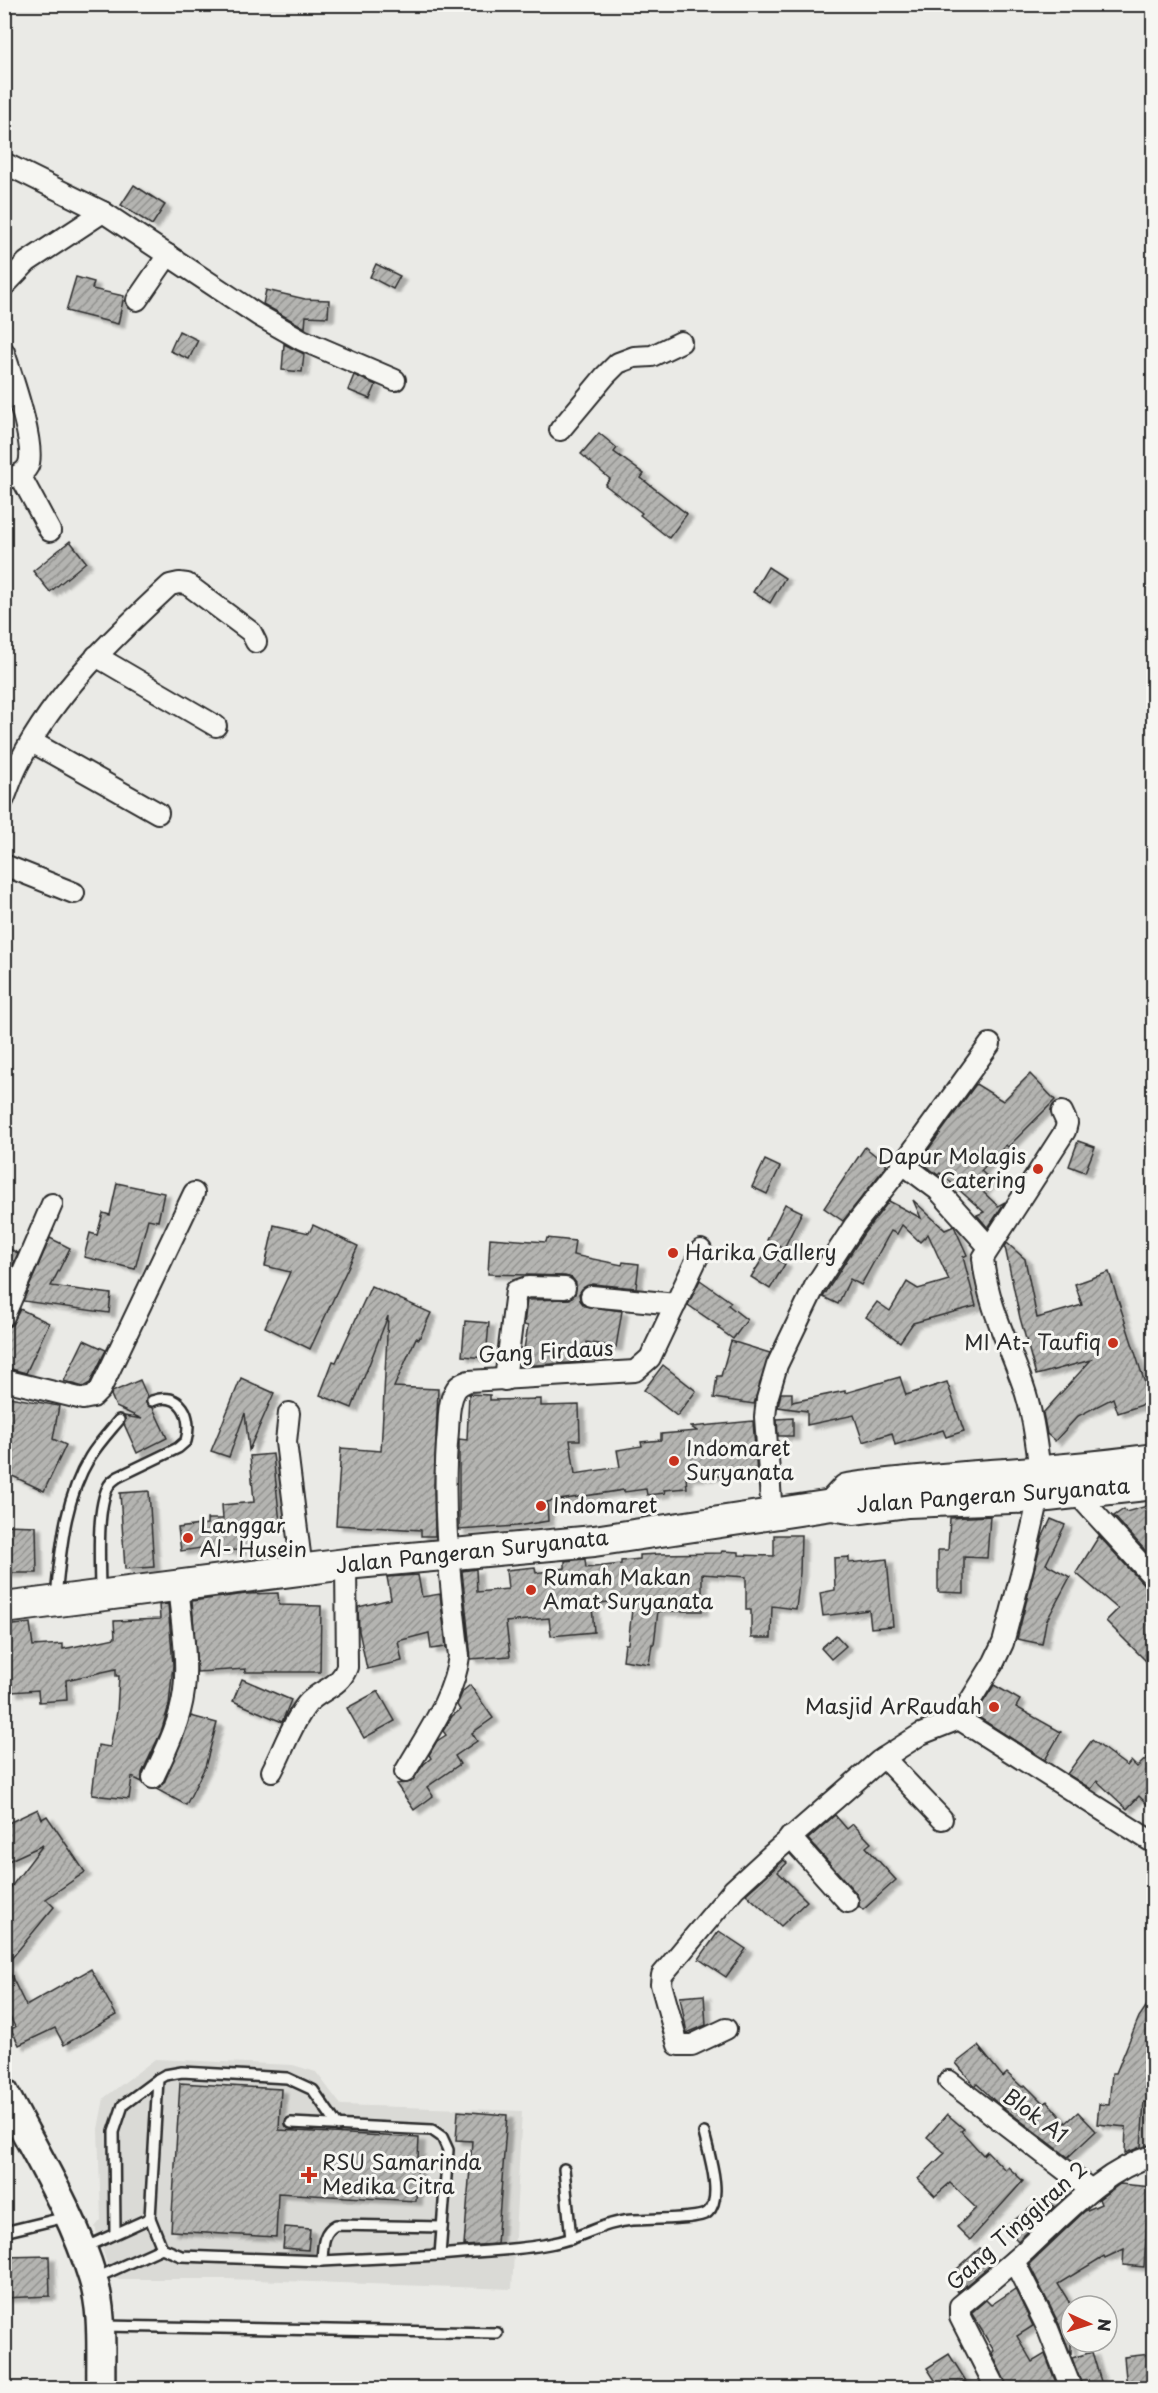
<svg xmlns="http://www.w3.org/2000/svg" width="1158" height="2393" font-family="'Playpen Sans',sans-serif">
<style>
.built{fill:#dadad6}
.building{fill:url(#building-hatch);stroke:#2b2b2b;stroke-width:1.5;filter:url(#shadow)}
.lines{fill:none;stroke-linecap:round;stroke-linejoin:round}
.service-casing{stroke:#2b2b2b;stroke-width:14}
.minor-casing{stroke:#2b2b2b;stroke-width:24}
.secondary-casing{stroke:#2b2b2b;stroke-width:32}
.primary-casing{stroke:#2b2b2b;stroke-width:34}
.service{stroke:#f6f6f2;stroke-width:9}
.minor{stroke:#f6f6f2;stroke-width:20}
.secondary{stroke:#f6f6f2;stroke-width:27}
.primary{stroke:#f6f6f2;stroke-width:30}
.poi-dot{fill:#c8321e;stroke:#f6f6f2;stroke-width:2}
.labels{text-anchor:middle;stroke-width:6;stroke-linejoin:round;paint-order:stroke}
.poi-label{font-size:21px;fill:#2b2b2b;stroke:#f6f6f2;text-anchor:start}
.street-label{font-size:21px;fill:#2b2b2b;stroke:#f6f6f2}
</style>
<defs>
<pattern id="building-hatch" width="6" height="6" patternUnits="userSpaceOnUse" patternTransform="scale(1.5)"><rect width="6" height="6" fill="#b4b4b1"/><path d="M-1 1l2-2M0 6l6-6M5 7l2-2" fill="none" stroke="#939390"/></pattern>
<filter id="shadow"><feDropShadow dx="6" dy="4" stdDeviation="1.5" flood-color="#0004"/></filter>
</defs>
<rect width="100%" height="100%" fill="#eaeae6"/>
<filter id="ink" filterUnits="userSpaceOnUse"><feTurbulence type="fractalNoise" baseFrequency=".0167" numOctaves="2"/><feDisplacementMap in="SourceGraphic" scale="12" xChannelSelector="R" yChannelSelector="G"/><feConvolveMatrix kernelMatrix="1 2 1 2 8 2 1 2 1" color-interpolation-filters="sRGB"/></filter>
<g filter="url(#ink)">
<path class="built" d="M155,2059l138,6 23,7 25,33 181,6 -10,178 -284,-10h-116l-17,-52 6,-7 -3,-91 6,-31z"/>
<g class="building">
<path d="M134,185l31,20 -13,20 -31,-20z"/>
<path d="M376,264l24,12 -7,13 -23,-12z"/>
<path d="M76,277l18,5 -2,7 32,7 -6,28 -52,-13z"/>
<path d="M266,290l39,9 24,1 -1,17 -22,-1 -1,12 -42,-24z"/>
<path d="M179,331l19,9 -9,19 -19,-8z"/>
<path d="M284,344l20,10 -2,18 -20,-2z"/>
<path d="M354,375l22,10 -6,14 -22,-9z"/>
<path d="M599,433l18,15 -3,4 30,22 -3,4 46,36 -18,24 -29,-23 2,-2 -37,-28 5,-6 -29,-25z"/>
<path d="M70,541l16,21 -36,30 -17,-21z"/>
<path d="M768,567l17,11 -15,25 -17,-11z"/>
<path d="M1030,1074l25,26 -47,47 -2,-2 -25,26 10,9 -9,11 16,15 7,-4 -17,26 -11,-13 7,-3 -44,-39 -2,2 -18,-14 56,-77 27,17z"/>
<path d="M1078,1141l17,6 -10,25 -16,-6z"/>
<path d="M865,1147l22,18 -44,56 -19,-13z"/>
<path d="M765,1160l15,7 -13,27 -15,-7z"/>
<path d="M117,1183l47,10 -6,28 -10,-2 -13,50 -51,-12 6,-24 7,2 6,-22 7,2z"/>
<path d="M913,1200l32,30 9,-4 13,29 -4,2 13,49 -63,17 -13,19 -34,-25 11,-15 13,9 17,-29 11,7 31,-9 -21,-46 -8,8 -18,-17 -5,9 -6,-3 -30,54 -11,-6 -12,25 -15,-7 41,-64 25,-32 32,17z"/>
<path d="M785,1204l17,8 -18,36 -17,-8z"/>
<path d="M274,1225l35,8 4,-8 45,21 -48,103 -45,-22 25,-55 -25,-6z"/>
<path d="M50,1238l20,10 -19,38 60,8 -2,19 -86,-12z"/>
<path d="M490,1238l56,4 1,-4 28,3 -2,14 49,10 1,-3 16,2 -3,24 -44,-4 -10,5 -3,5 1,6 5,6 37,5 -6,36 -29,-5 -3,20 -63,4 7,-40 -4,-1 3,-25 43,-1 5,-5 1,-11 -4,-5 -7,-2 -77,-2z"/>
<path d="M1007,1243l18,16 12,59 45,-13 -7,-21 34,-12 42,130 -33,11 -5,-15 -35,18 -23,25 -8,-7 -4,-21 48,-53 -55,15 -16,-57 -15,-71z"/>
<path d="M4,1246l14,7 -14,31z"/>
<path d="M766,1253l19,11 -15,25 -19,-12z"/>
<path d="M700,1280l31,22 -3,3 19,15 -14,19 -15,-11 2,-1 -32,-22z"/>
<path d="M371,1286l60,27 -12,26 -3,-1 -22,49 44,2 -4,98 1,49h-14v-6l-85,-5 5,-77 40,3 7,-135 -36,92 -32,-13 13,-34 3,1z"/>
<path d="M20,1309l29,14 -23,50 -22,-6v-39l8,-3z"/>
<path d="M465,1321l24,2 -3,35 -24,-2z"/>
<path d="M84,1340l22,10 -16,33 -7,4 -19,-6z"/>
<path d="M731,1341l39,12 -16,51 -40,-6 3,-22h4z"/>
<path d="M663,1365l33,26 -19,25 -33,-26z"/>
<path d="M900,1377l6,18 41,-13 17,49 -18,6 -3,-7 -48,15 -3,-12 -29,9 -9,-27 -47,10v-14l-29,-4 3,-14h11v9l53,-11v2z"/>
<path d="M241,1378l33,15 -25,57 -4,-37 -16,44 -18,-6z"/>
<path d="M140,1380l7,16 -1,7 7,5 14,30 -30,15 -13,-29v-8l18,3 -26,-12 -5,-12 1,-3z"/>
<path d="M469,1394l21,1v5l51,-1v7l38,-1 1,35h-10l5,34 45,-7 -3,-17 25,-4 -1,-4 20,-2v-6l36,-3 -6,-4 62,-6 4,54 -71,2 1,11 -23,2 1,3 -18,2 -1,-6 -22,3v-2l-77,12 1,19 -31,5 -58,4v-91l8,1z"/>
<path d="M4,1396l55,10 -6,33 13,6 -22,46 -40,-19z"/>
<path d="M793,1418v18h-15l-1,-17z"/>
<path d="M273,1454l7,69 -41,3 2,24 -33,1v-4l-27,4 -3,-23 29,-4v-5h16l-1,-14 32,-3 -4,-46z"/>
<path d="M149,1491l5,76 -29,2 -5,-76z"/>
<path d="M1154,1504v56l-40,-44 10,-7 2,3z"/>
<path d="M990,1516l-3,42 -23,-1v36l-26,-1v-42h10l2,-32z"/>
<path d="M1051,1519l14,6 -19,39 24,13 -24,45 -4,22 -25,-5 25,-101z"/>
<path d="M4,1525l32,1 1,47h-33z"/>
<path d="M774,1535h27l-1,38 -4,36 -24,-3 -1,32h-20v-28h-5v-33l-44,-3v37h-44l-4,33h-2l-3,20 -26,-4 2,-16h3l5,-43 -8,-1 -33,4 2,28 -43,4 -2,-18 -43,4 4,34 -39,3 -9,-88 14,-2 1,23 31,-3 -2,-19 29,-3 1,6 29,-5v-7l20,-2 1,9 35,-4v-3l19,-2v-4l19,-1 62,-1 1,-2 17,1v3l35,1z"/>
<path d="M1099,1536l46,50 9,4v79l-48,-48 12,-12 -42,-36z"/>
<path d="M849,1557v6l38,-4 6,67 -22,2 -2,-18 -46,6 -3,-23 15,-3 -1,-32z"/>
<path d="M418,1575l4,22 18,-3 6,53 -15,2 -2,-16 -31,8 4,20 -35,8 -8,-38 -1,-24 33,-8 -4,-22z"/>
<path d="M278,1593l1,12 42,1 -1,66h-75l1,-3 -49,3 -5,-71 54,-7z"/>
<path d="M168,1604l5,61 -4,40 -8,27 -19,41v9l-10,-5 -3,22 -37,-4 6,-50 12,2 7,-35 2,-36h-3v-7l-50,11 1,20 -28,2 -1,-12 -26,2 -6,-66 24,-3 3,23 30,-2v5l52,-11 -1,-17 46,-2 -1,-14z"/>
<path d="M836,1635l10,11 -15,13 -10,-11z"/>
<path d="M242,1679l49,21 -9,22 -49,-21z"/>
<path d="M470,1685l23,33 -21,15 5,8 -22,15 5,8 -33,23 6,9 -19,14 -18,-26 15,-2 13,-18 7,-6 -2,-3 8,-14 9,-6 -3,-4 9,-15 8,-6 -3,-5 6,-14z"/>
<path d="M994,1685l26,15 -4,7 45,25 -16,28 -70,-45z"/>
<path d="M378,1691l17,30 -31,17 -17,-30z"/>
<path d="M191,1716l26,7 -12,44 -19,38 -30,-16 8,-6z"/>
<path d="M1092,1740l35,26 4,-5 6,6 17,-16v60l-15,-15 -12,13 -30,-28 -6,8 -24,-15z"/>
<path d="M38,1809l4,10 5,-3 38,56 -39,27 8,8 -48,58 20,41 65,-37 25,46 -52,30 -9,-17 -36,17 -8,-16 4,-2 -11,-22v-109l39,-51 -39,18v-38z"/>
<path d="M835,1815l12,14 6,-5 18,19 -5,4 30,33 -33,30 -4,-4 -2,-12 -49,-55z"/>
<path d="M784,1860l3,3 -9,9 29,29 -26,25 -35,-32z"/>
<path d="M719,1931l27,18 -20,28 -27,-18z"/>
<path d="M704,1995l2,30 -19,8 -7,-36z"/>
<path d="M1154,1995v78l-4,30 -6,-1 -3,45 -16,6 1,-26 -29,-3 2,-20 10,1 3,-32h4l23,-56z"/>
<path d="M978,2046l25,31 4,-4 15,14 3,-2 19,19 3,-3 19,22 12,-11 18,19 -28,26 -72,-55 -19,-18 -2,2 -19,-23z"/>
<path d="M180,2083l101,6 -2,41 140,8 -3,63 -138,-8 -2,44 -105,-6z"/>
<path d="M458,2111l49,4 -10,129 -33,2 8,-105 -16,-1z"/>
<path d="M947,2114l17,15 -3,2 22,24 4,-4 18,19 3,-3 15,14 -53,59 -13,-13 19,-19 -26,-25 -15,13 -17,-17 27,-26 -18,-16z"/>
<path d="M1120,2184l32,3 -3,36h-2l-3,44 -21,-2 1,-16 -19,9 -1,-2 -46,28 13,21v50l-12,-31 -30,-60 56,-53 16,-7 -2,-5z"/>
<path d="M1046,2196l8,11 -36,34 -13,-14z"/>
<path d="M285,2227l25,2 -2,21 -25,-2z"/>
<path d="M980,2248l13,15 -35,29 -11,-14z"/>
<path d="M49,2256l1,40 -46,2v-41z"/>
<path d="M1015,2289l18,37 -16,10 15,26 13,-8 13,34h-50l-16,-35 2,-2 -22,-37v-2l14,-12 5,5z"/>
<path d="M1092,2352l11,36h-20l-11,-30z"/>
<path d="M949,2354l17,27 -12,7h-14l-13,-20z"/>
<path d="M1150,2354l2,34h-25l-3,-31z"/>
</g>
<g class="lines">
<defs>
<g id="service">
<path d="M100,1593c0,-28 -4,-83 8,-106 2,-5 6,-7 10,-10l60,-29 8,-7c7,-25 -5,-51 -34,-40"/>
<path d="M56,1597c5,-48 8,-97 34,-140 8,-13 19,-25 29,-37"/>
<path d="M564,2169l7,70"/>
<path d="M4,2232l62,-15"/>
<path d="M115,2233l-1,-101 9,-27 35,-26"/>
<path d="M84,2248l66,-30"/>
<path d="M162,2248l-12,-30 8,-139 7,-4 17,-3 105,6 26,12 25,36"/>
<path d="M440,2255c37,-4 77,-4 114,-12 27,-5 50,-21 78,-23 15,-1 68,0 76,-8 16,-14 0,-61 -4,-79"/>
<path d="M322,2261c1,-14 0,-29 14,-36l106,2"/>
<path d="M96,2278l66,-30 19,8 141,5 118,-6 8,-105 -6,-13 -10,-7 -141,-7"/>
<path d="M102,2326l395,7"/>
</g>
<g id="minor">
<path d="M4,163l99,49 155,103 44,25 93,40"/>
<path d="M4,286l23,-24 76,-50"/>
<path d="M137,300l31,-45"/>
<path d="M4,352c7,22 33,96 24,114 -4,8 -15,12 -24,12"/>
<path d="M560,430l45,-54 13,-13 16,-6 18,-1 29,-14"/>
<path d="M20,475l30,56"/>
<path d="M96,656l120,70"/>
<path d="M32,742l126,71"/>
<path d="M4,799c5,-12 9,-26 16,-38 36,-70 93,-123 150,-176l9,-2 8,1 64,48 5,10"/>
<path d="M4,865l70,28"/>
<path d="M903,1164l35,26 51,57"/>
<path d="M591,1296l85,8"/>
<path d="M4,1316l48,-112"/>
<path d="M4,1380l79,19 10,-2 7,-7 94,-197"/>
<path d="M505,1380l11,-89 12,-4 37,1"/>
<path d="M289,1413l-3,29 16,128"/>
<path d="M1040,1471c-4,-29 -7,-58 -17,-86 -15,-43 -36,-81 -40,-127l82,-127 2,-8 -5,-11"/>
<path d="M1077,1494l77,84"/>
<path d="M772,1515l-7,-98 2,-18 10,-34 38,-79 39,-60 49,-62 87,-120"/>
<path d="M959,1719l195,124"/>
<path d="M884,1758l58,61"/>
<path d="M272,1771c11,-21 20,-48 35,-67 13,-15 33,-16 40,-37l-1,-103"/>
<path d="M405,1772c21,-37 49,-74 54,-116 -9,-75 -18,-149 -11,-225 1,-13 0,-28 7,-40 3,-6 8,-8 14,-10l166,-10 15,-13 51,-108"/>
<path d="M153,1778c13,-28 27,-55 31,-87 4,-34 -3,-72 -6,-106"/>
<path d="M790,1837l58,65"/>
<path d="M726,2029l-34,16h-14l-17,-61 1,-9 72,-86 37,-34 108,-94 42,-27 38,-15 35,-57 9,-19 20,-76 16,-70"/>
<path d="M949,2081l142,109"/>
<path d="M1014,2261l34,68 23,59"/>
<path d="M996,2388l-36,-71v-11c22,-18 45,-37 66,-56 39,-36 76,-79 128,-95"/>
</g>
<path id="secondary" d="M4,2092c31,60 70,123 89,187 11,34 7,74 8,109"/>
<g id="primary">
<path d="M832,1505l15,-16c102,-14 205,-15 307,-30"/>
<path d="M4,1608l342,-44 248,-23 238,-36 23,4 53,-7 131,-5 115,-13"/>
</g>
</defs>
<use href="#service" class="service-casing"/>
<use href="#minor" class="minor-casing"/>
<use href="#secondary" class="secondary-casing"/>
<use href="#primary" class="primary-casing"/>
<use href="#service" class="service"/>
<use href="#minor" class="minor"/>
<use href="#secondary" class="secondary"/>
<use href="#primary" class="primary"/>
</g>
</g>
<g class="poi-dot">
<circle cx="1038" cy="1169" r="6"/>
<circle cx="673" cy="1253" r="6"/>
<circle cx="1113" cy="1343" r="6"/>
<circle cx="674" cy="1461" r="6"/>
<circle cx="541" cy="1506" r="6"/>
<circle cx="188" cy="1538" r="6"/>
<circle cx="531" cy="1590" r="6"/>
<circle cx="994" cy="1707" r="6"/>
<path d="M306 2166h6v6h6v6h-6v6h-6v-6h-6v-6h6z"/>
</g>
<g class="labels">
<g class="poi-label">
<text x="1026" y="1164" text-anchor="end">Dapur Molagis<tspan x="1026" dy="24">Catering</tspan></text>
<text x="685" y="1260">Harika Gallery</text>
<text x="1101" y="1350" text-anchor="end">MI At- Taufiq</text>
<text x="686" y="1456">Indomaret<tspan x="686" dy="24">Suryanata</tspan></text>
<text x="553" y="1513">Indomaret</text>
<text x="200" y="1533">Langgar<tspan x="200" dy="24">Al- Husein</tspan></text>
<text x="543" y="1585">Rumah Makan<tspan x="543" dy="24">Amat Suryanata</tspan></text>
<text x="982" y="1714" text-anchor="end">Masjid ArRaudah</text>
<text x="322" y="2170">RSU Samarinda<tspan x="322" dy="24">Medika Citra</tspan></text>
</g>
<g class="street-label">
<text transform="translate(546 1352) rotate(-3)" y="7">Gang Firdaus</text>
<text transform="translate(993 1496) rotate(-4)" y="7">Jalan Pangeran Suryanata</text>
<text transform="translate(472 1552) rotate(-6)" y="7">Jalan Pangeran Suryanata</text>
<text transform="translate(1035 2116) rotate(37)" y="7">Blok A1</text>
<text transform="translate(1017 2226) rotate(-42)" y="7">Gang Tinggiran 2</text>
</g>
</g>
<rect width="1158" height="2393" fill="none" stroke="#f6f6f2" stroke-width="24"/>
<rect x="12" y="12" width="1134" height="2369" fill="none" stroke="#2b2b2b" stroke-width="2" filter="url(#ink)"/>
<g transform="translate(1089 2324) rotate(94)"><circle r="28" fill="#f6f6f2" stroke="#a5a5a2" stroke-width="1.5"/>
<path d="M0-4.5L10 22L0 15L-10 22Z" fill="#c8321e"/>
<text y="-9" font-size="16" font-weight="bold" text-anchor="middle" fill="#2b2b2b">N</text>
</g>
</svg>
